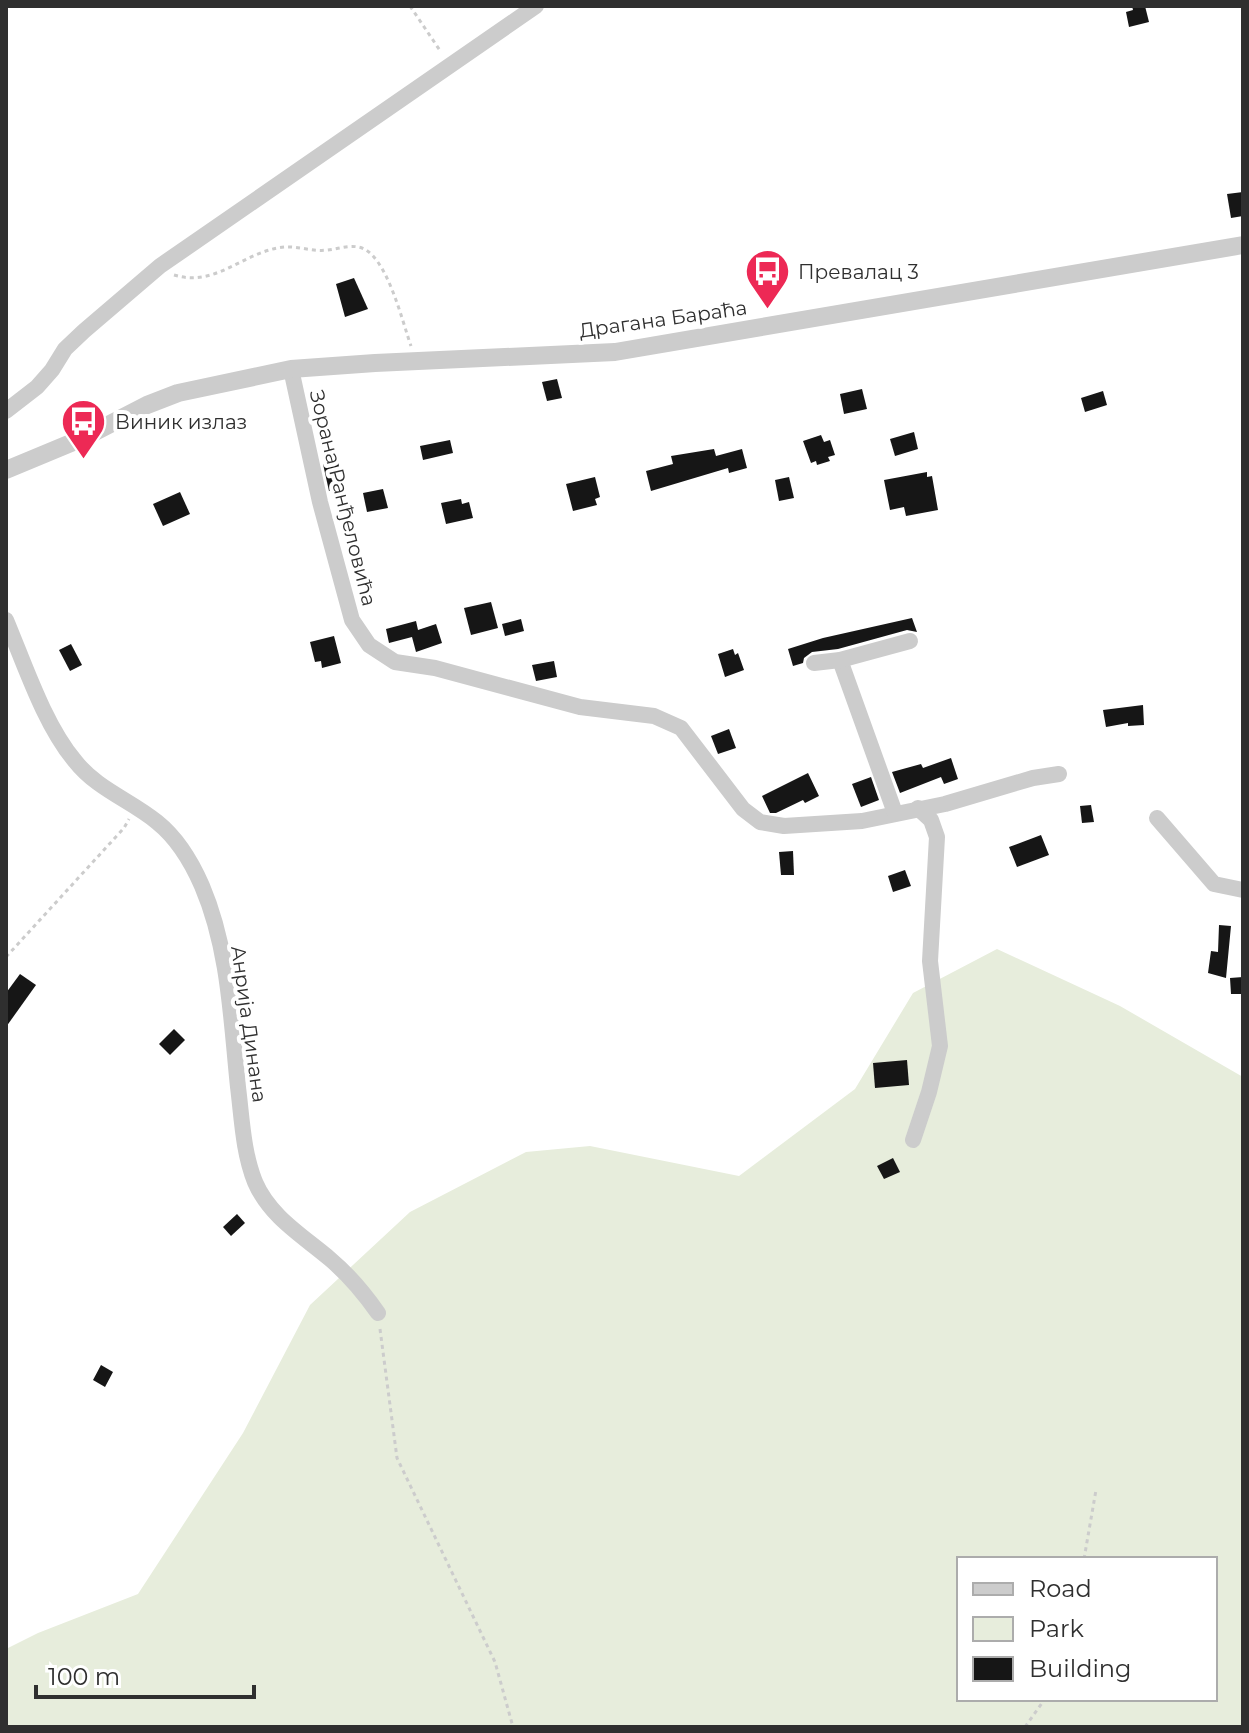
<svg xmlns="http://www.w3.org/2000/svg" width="1249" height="1733" font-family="Montserrat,sans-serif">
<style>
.green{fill:#e7eddc;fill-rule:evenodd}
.building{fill:#161616}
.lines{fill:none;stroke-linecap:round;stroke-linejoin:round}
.path{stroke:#ccc;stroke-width:3;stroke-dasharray:4 4;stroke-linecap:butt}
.minor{stroke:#ccc;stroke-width:16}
.tertiary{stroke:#ccc;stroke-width:18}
.labels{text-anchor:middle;stroke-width:8;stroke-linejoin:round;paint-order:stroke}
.poi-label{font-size:20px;fill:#2f2f2f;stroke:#fff;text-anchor:start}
.street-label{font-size:20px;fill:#2f2f2f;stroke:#fff}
</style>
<rect width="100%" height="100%" fill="#fff"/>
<path class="green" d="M997,949l123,57 123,71v650h-1237v-78l32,-16 100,-39 105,-161 67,-128 100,-93 116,-60 64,-6 149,30 116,-87 58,-96zM959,1559h256v140h-256z"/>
<g class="building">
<path d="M1132,6h13l4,16 -20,5 -3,-15 7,-2z"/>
<path d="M1243,192v24l-12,2 -4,-24z"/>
<path d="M354,278l14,31 -23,8 -9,-33z"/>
<path d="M557,379l5,19 -15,3 -5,-19z"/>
<path d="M862,389l5,20 -23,5 -4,-20z"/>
<path d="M1103,391l4,14 -22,7 -4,-14z"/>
<path d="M914,432l4,17 -23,7 -5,-17z"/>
<path d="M821,435l3,7 6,-2 5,15 -7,2 2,4 -13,4 -1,-4 -5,2 -8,-22z"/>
<path d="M450,440l3,13 -30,7 -3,-14z"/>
<path d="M714,449l2,7 26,-7 5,19 -18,5 -1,-5 -77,23 -5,-20 27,-7 -2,-8z"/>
<path d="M338,461l5,28 -14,2 -6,-27z"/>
<path d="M927,472v5l5,-1 6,34 -32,6 -2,-9 -14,3 -6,-30z"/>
<path d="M595,477l5,20 -5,2 2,6 -24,6 -7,-27z"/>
<path d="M789,477l5,21 -15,3 -4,-21z"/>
<path d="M383,489l5,19 -21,4 -4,-19z"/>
<path d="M180,492l10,22 -27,12 -10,-22z"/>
<path d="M461,499l1,5 7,-2 4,16 -27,6 -5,-21z"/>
<path d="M491,602l7,26 -27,7 -7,-27z"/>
<path d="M912,618l5,14 -10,-2 -69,19 -26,3 -8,6 -1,5 -10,3 -5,-17 35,-11z"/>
<path d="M521,619l3,12 -19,5 -3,-12z"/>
<path d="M416,621l2,9 18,-6 6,19 -26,9 -4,-15 -23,6 -3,-14z"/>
<path d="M334,636l7,27 -19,5 -1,-7 -6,1 -5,-20z"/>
<path d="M71,644l11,21 -12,6 -11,-21z"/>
<path d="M733,649l2,6 3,-2 6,17 -19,7 -7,-23z"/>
<path d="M554,661l3,16 -21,4 -4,-16z"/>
<path d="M1143,705l1,20 -16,1v-3l-22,4 -3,-17z"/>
<path d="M729,729l7,19 -18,6 -7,-18z"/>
<path d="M951,758l7,21 -14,5 -3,-7 -41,16 -8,-21 29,-8 2,4z"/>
<path d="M808,773l11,23 -14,7 -2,-3 -27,13h-6l-8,-17z"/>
<path d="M871,777l8,23 -18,7 -9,-23z"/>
<path d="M1091,805l3,17 -12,1 -2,-17z"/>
<path d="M1041,835l8,20 -32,12 -8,-20z"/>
<path d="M793,851l1,24h-13l-2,-23z"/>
<path d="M905,870l6,16 -18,6 -5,-16z"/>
<path d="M1219,925l12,1 -5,52 -18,-5 3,-22 7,1z"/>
<path d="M20,974l16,11 -30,42v-34z"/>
<path d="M1243,977v17h-12l-1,-16z"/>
<path d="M174,1029l11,11 -15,15 -11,-11z"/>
<path d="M907,1060l2,25 -34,3 -2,-25z"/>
<path d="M893,1158l7,14 -16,7 -7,-13z"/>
<path d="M237,1214l8,9 -14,13 -8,-9z"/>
<path d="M101,1365l12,7 -8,15 -12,-7z"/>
</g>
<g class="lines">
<g class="path">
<path d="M410,6l31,46"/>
<path d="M174,275c43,13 71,-25 111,-28 14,-1 28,5 43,3 10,-1 20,-5 30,-3 28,4 44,74 53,99"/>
<path d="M6,957l118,-129 5,-9"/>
<path d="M380,1329l17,129 98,204 18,65"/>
<path d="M1084,1559l12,-69"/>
<path d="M1025,1727l20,-28"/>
</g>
<g class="minor">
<path d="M291,369l29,133 32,118 17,25 26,17 40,6 145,39 74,9 27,12 62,81 17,13 24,4 78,-5 83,-17 88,-26 26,-4"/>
<path d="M6,411l31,-24 15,-17 13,-21 19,-18 76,-65 376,-260"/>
<path d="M6,620c19,45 38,104 69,141 22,28 55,39 82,61 20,16 35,41 45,64 27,63 29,134 36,201 4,32 5,65 17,95 15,35 48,54 75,77 19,16 34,34 48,54"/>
<path d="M840,660l55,153"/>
<path d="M814,663l26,-3 70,-19"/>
<path d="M1157,818l57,66 29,6"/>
<path d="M913,1140l16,-48 11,-46 -10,-85 7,-124 -6,-17 -13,-12"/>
</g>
<path class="tertiary" d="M6,470l77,-32 64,-33 31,-12 113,-24 84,-6 240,-11 628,-107"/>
</g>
<defs>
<symbol id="bus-pin" viewBox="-11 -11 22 30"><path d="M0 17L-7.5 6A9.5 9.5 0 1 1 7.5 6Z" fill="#ed2955" stroke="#fff"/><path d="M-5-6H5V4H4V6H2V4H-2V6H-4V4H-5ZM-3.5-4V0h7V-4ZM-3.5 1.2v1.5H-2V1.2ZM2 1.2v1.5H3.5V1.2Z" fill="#fff"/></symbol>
</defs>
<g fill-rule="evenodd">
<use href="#bus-pin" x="742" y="246" width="51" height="69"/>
<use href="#bus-pin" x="58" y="396" width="51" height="69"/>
</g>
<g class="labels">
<g class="poi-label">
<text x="798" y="279">Превалац 3</text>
<text x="115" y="429">Виник излаз</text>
</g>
<g class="street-label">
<text transform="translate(663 319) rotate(-8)" y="7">Драгана Бараћа</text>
<text transform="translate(343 498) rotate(76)" y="7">Зорана Ранђеловића</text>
<text transform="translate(249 1024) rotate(82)" y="7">Анрија Динана</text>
</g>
</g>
<rect width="1249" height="1733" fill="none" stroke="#2f2f2f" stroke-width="16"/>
<rect x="957" y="1557" width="260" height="144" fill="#ffffff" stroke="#acacac" stroke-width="2"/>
<rect x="973" y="1583" width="40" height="12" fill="#cccccc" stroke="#acacac" stroke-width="2"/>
<text x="1029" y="1597" font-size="24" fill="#2f2f2f">Road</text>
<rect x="973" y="1617" width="40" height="24" fill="#e7eddc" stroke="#acacac" stroke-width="2"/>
<text x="1029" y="1637" font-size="24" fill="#2f2f2f">Park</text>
<rect x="973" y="1657" width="40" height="24" fill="#161616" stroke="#acacac" stroke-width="2"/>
<text x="1029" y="1677" font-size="24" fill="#2f2f2f">Building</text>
<path d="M36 1685v12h218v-12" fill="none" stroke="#2f2f2f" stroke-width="4"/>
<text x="48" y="1685" font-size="24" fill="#2f2f2f" stroke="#ffffff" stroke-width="6" paint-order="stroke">100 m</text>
</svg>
